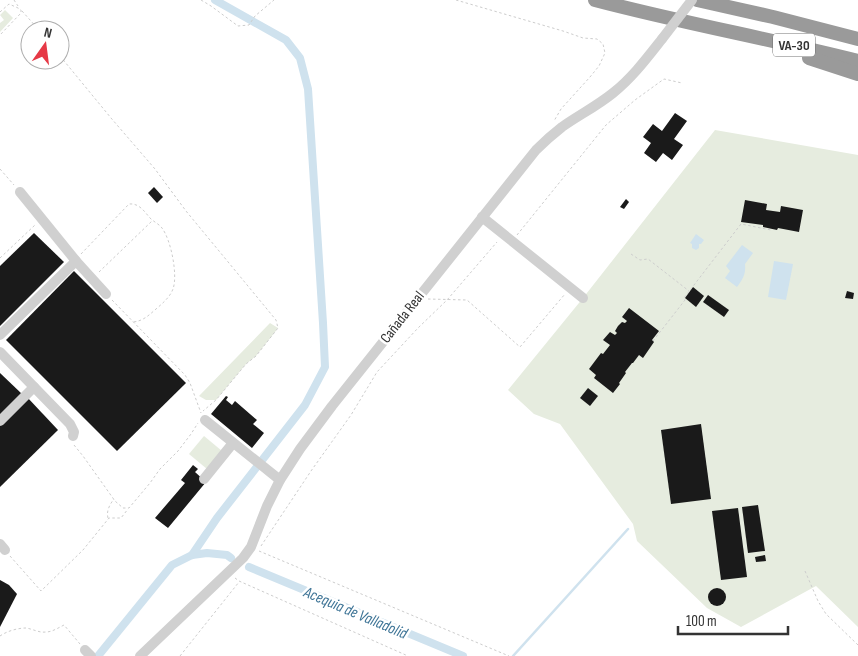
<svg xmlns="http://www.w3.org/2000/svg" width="858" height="656" font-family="'Sofia Sans Condensed',sans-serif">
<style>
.green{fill:#e6ecdf}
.water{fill:#cfe2ee}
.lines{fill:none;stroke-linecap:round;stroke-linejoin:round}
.stream{stroke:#cfe2ee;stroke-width:2.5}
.canal{stroke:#cfe2ee;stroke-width:8}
.building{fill:#1a1a1a}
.path{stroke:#cdcdcd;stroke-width:1;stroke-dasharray:2.5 2.5;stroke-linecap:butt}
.minor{stroke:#d0d0d0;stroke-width:10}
.highway{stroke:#9a9a9a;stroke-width:14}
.minor-bridge{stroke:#d0d0d0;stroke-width:10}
.labels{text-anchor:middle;stroke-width:5;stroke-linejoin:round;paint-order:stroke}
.shield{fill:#fff;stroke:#707070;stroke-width:1}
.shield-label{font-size:14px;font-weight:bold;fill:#333}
.street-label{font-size:15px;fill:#333;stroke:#fff}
.water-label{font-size:16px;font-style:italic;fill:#3f7597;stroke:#fff}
</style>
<rect width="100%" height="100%" fill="#fff"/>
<g class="green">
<path d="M5,10l8,8 -13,14v-9l4,-3 -4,-5z"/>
<path d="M715,130l143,25v472l-42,-41 -75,41 -34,-19 -70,-67 -4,-17 -73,-100 -26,-10 -26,-24 75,-92z"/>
<path d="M270,323l8,5 -3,4 -19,24 -10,8 -30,36h-10l-7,-4z"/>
<path d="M204,436l18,15 -15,18 -18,-15z"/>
</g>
<g class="water">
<path d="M696,234l8,6 -3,4h-2v4l-3,2 -4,-2v-4l-2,-1z"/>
<path d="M742,245l11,8 -8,11c1,10 -2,15 -8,23l-12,-9 5,-7 -4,-5z"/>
<path d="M774,261l19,3 -7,36 -18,-3z"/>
</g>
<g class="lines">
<path class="stream" d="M513,656l115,-127"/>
<g class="canal">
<path d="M192,555l25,-37 88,-113 20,-38 -2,-44 -15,-234 -8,-31 -14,-18 -71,-40"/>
<path d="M249,567l214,89"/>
<path d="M98,656l74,-91 20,-10 15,-2 20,2 4,3"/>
</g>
</g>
<g class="building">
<path d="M675,113l12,8 -13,18 9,6 -11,15 -9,-7 -7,9 -12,-9 7,-10 -8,-6 10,-13 9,7z"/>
<path d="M154,187l9,10 -6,6 -9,-10z"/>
<path d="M626,199l3,3 -5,7 -4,-2z"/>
<path d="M745,200l22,4 -1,6 14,2 1,-6 22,4 -4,22 -21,-4 -1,2 -14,-3v-2l-22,-3z"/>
<path d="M34,233l30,29 -64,64v-60z"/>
<path d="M74,271l112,112 -69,68 -111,-111z"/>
<path d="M693,287l11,9 -8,11 -11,-9z"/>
<path d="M847,291l7,2 -1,6 -8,-1z"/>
<path d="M708,295l21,15 -5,7 -21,-15z"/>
<path d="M629,308l30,23 -7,9 2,2 -11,16 -4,-3 -6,8h-1l-7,9 1,1 -7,10 1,1 -7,9 -19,-15 2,-3 -7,-6 12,-16 2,1 7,-9 -7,-5 7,-8 5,3 2,-2 -2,-2 3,-5 4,-4 3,1 2,-2 -5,-4z"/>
<path d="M0,373l22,21 -22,22z"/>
<path d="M588,388l10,8 -8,10 -10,-8z"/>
<path d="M226,396l2,1 -2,3 6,5 3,-4 22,19 -4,4 11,9 -12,15 -41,-34z"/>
<path d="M27,397l31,33 -58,57v-62z"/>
<path d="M701,424l10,75 -40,5 -10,-74z"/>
<path d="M193,465l5,4 -3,3 11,10 -38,46 -13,-10 30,-35 -4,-3z"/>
<path d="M758,505l7,46 -17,2 -6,-46z"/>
<path d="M738,508l9,69 -26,3 -9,-69z"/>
<path d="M765,555l1,6 -10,1 -1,-5z"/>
<path d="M0,580l9,5 8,9 -17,33z"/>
<circle cx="717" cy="597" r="9"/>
</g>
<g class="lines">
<g class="path">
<path d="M14,0l4,6"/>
<path d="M201,0l10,6 27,20 11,-1 6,-9 19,-16"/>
<path d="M456,0l107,31 20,7 14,1 6,5 2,9 -6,13 -9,11 -29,32 -7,12"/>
<path d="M22,11l17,19"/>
<path d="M0,12l9,-8 9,4 3,2v3l-21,22"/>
<path d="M60,56l51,62 44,51 31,42 90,109 2,8 -22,28 -10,8 -30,36 -13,11"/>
<path d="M0,169l14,16"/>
<path d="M517,235l89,-110 29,-25 29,-21 18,4"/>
<path d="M81,254l48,-50c10,-1 15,7 21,14 4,4 9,6 12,10 9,12 16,47 11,61 -3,8 -10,14 -17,20 -8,7 -13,12 -23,13"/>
<path d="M631,254l9,6 8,-1 41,32"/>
<path d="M0,258l35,-33"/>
<path d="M99,272l53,-51"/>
<path d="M428,299l39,1 53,47 45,-53"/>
<path d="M112,300l73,75 5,8 11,30"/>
<path d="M653,341l32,-41 -1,-2 57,-74 30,6v-1"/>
<path d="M74,445l9,11 32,45 8,7h6l21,-25 10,-14 18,-18 13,-17 7,-11"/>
<path d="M108,518c-2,-7 2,-14 6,-19"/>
<path d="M261,546l50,-75 40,-56 26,-43 41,-44 29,-28 50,-58"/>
<path d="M259,551l250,105"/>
<path d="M10,556l31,35 42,-41 26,-32h12l7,-9"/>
<path d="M805,571l13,30 8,13 32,31"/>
<path d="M235,578l4,3 169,75"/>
<path d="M0,636c7,-5 18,-8 26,-8 7,1 13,5 20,4 6,0 12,-4 18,-7l16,19"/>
<path d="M180,656l59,-74"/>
</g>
<g class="minor">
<path d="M20,192l56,69 30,33"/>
<path d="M482,217l101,81"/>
<path d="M0,335l76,-74"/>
<path d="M0,352l70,72 4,8 -1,4"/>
<path d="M205,420l75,60"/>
<path d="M0,421l34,-34"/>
<path d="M204,479l29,-36"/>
<path d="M0,544l5,6"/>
<path d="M85,650l6,6"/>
<path d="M140,656l103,-98 8,-11 16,-41 13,-26 20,-31 32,-43 204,-256c8,-8 17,-16 26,-23 17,-12 35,-21 51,-34 19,-15 34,-35 49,-54"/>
</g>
<g class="highway">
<path d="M595,0c87,23 176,39 263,61"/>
<path d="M697,0l76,17 85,22"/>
<path d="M809,58l49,16"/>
</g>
<path class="minor-bridge" d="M662,39l30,-39"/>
</g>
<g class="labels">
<rect class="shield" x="773" y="33.5" width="42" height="23" rx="4"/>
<g class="shield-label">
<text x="794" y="50">VA-30</text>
</g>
<g class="street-label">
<text transform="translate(402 317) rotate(-52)" y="5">Cañada Real</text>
</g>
<g class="water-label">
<text transform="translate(356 612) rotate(23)" y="6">Acequia de Valladolid</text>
</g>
</g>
<g transform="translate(45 45) rotate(14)"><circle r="24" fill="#ffffff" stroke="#adadad"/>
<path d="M0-4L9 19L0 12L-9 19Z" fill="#e63946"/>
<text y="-8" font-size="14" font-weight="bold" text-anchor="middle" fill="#333333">N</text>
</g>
<path d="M678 626v8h110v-8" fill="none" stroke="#333333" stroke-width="2.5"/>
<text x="686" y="626" font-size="15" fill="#333333" stroke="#ffffff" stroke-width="4" paint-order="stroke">100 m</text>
</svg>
